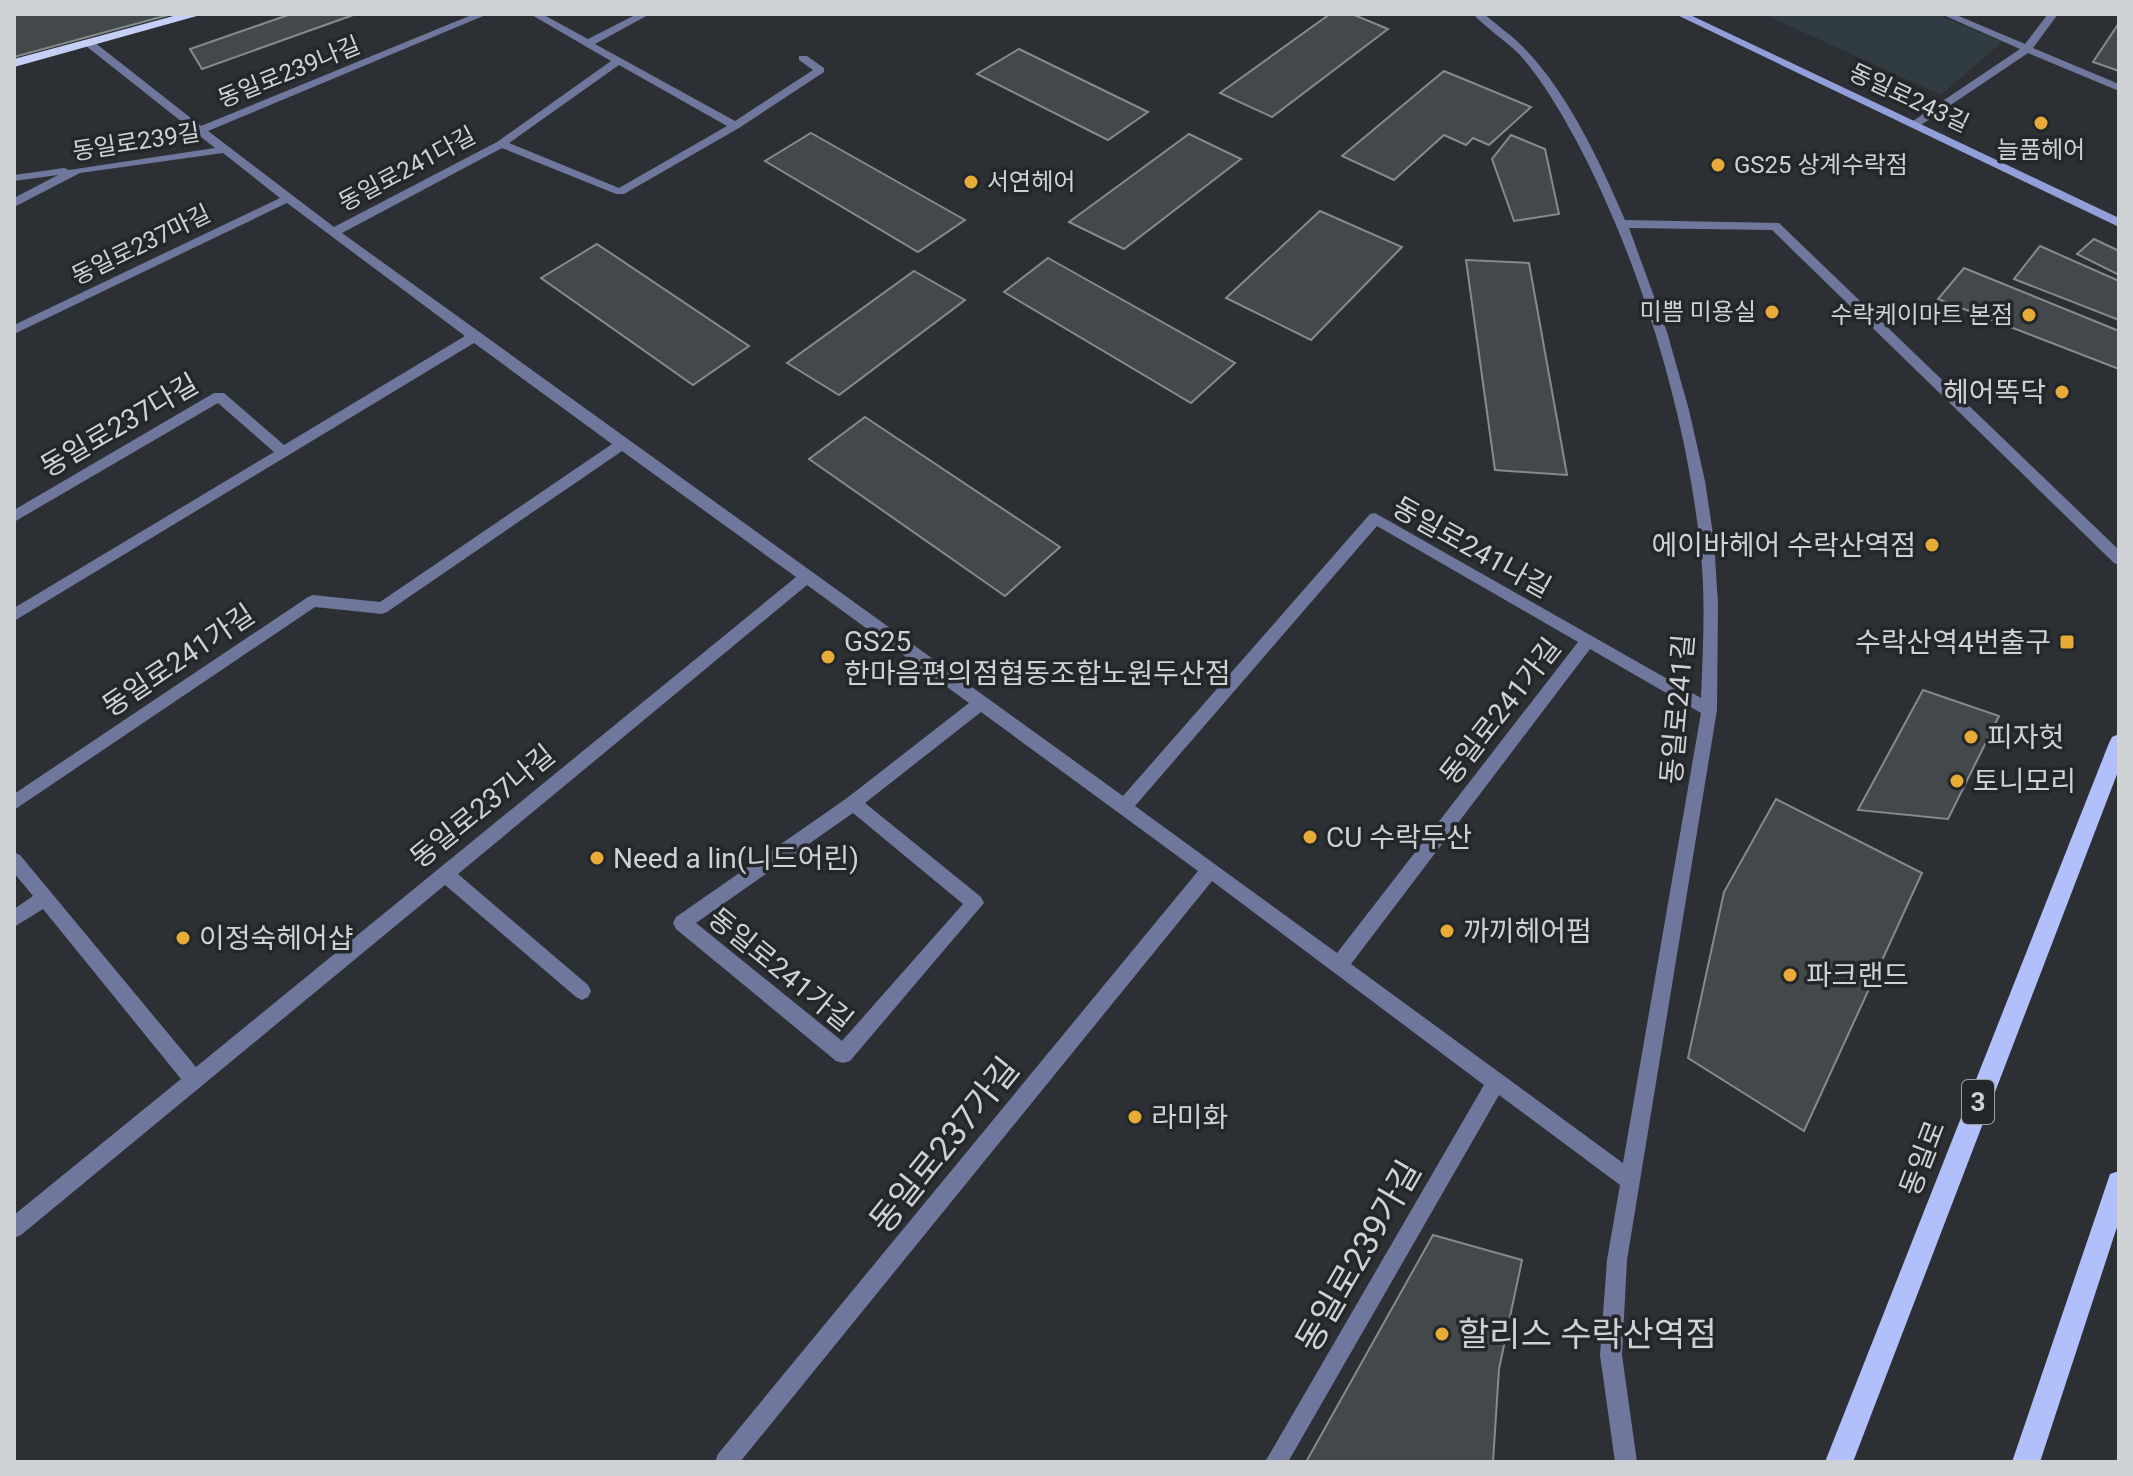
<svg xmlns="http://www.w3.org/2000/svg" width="2133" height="1476" font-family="Roboto,'Noto Sans KR',sans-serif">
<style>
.built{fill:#313b42}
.building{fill:#43494a;stroke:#848b8c;stroke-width:2}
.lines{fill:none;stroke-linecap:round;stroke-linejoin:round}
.trunk-tunnel{stroke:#44484c;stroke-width:15;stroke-dasharray:15 8;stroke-linecap:butt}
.minor{fill:#6f779c;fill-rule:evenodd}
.secondary{fill:#929fd9;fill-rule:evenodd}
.primary{fill:#b1bffb;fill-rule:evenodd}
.trunk{fill:#c6cff6;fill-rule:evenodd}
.poi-dot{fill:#e9ab38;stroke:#23272a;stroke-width:3}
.labels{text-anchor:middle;stroke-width:7;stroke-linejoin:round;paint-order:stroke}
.far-street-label{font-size:24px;fill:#cfd2d4;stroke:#23272a}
.far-poi-label{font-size:24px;fill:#cfd2d4;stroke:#23272a;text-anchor:start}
.shield{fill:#23272a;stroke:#9b9fa1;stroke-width:2}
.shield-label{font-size:26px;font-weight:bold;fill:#cfd2d4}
.poi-label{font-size:28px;fill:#cfd2d4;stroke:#23272a;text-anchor:start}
.street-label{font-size:28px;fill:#cfd2d4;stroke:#23272a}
.near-street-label{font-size:34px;fill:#cfd2d4;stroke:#23272a}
.near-poi-label{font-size:34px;fill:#cfd2d4;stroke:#23272a;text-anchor:start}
</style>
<rect width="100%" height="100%" fill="#2c3034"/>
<path class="built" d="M1764,14h172l66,28 -61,53z"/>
<g class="building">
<path d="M14,14h158l-158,43z"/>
<path d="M291,14h65l-154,55 -12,-20z"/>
<path d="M1330,14h22l36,15 -116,88 -52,-24z"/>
<path d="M2119,23v48l-26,-9z"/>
<path d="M1019,49l129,63 -40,28 -131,-66z"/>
<path d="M1444,71l87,36 -42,38 -16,-7 -7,7 -22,-10 -50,45 -52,-24z"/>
<path d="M811,133l154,87 -47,32 -153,-91z"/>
<path d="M1189,134l52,25 -117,90 -55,-27z"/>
<path d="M1511,135l34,14 14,65 -45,7 -22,-62z"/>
<path d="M1320,211l82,36 -91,93 -85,-42z"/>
<path d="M2094,239l25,12v24l-42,-21z"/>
<path d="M597,244l152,102 -56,39 -152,-107z"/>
<path d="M2040,246l79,35v39l-105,-41z"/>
<path d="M1048,258l187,105 -44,40 -187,-111z"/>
<path d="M1466,260l63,3 38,212 -72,-5z"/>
<path d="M1964,268l155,63v38l-181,-70z"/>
<path d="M914,271l51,29 -126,95 -52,-32z"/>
<path d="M865,417l195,130 -55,49 -196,-137z"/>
<path d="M1923,690l76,26 -51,103 -90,-9z"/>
<path d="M1776,799l146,74 -118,258 -116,-73 36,-166z"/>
<path d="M1433,1235l89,25 -23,109 -6,93h-187z"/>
</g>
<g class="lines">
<path class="trunk-tunnel" d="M14,41l97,-27"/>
<g class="minor">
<path d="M474,14h14l-280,117 126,96 163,-85 114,-81 -81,-47h12l46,25 49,-25h13l-55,30 140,77 78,-51 -14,-10v-4h8l17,12v4l-85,56 -115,66h-8l-114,-46 -160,85 781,563 247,-282 5,-1 326,185c2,-51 5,-102 -1,-152 -14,-135 -61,-287 -124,-406 -16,-29 -34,-61 -57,-86 -14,-14 -32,-25 -46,-40h11c14,12 30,23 42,36 43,45 75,114 99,170l154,3 340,327v15l-5,-2 -342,-333 -143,-2 38,104 22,78 16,71 9,60 4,63 -1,106 -90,550 -5,95 15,107h-22l-15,-107 7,-95 13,-75 -121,-90 -211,367h-23l219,-377 -272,-204 -472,581h-25l3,-8 480,-583 -217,-159 -116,91 116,94 3,6 -134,158 -7,2 -7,-2 -160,-132 -3,-6 3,-6 171,-119 122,-95 -162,-118 -349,289 130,111 3,6 -3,6 -6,3 -6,-3 -131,-112 -424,350 -7,3v-23l167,-136 -138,-170 -29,18v-18l19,-13 -19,-23v-21l6,3 176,212 600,-490 -174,-126 -235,161 -5,2 -67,-7 -301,203v-16l294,-197 5,-2 67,7 232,-158 -138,-101 -460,278v-13l260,-156 -56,-49 -204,119v-12l200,-117h10l60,52 181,-109 -178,-133 -273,131v-9l266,-127 -57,-45 -143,20 -66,34v-9l44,-23 -44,6v-6l50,-7 5,2 146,-22 -129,-102v-4h8l107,84zM619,65l108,61 -108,62 -110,-45zM1377,526l201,116 -241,311 -202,-147zM1590,649l111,64 -78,450 -272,-199zM853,813l110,91 -121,137 -146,-118z"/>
<path d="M1941,14h13l71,30 23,-30h10l-25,34 86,36v7l-91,-38 -110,74h-8v-4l110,-74z"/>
</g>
<path class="secondary" d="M1675,14h13l431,204v9z"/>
<g class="primary">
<path d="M2119,734v35l-266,693h-28l284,-719 3,-6z"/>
<path d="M2119,1171v50l-79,241h-28l95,-279 3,-9z"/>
</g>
<path class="trunk" d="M181,14h23l-190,53v-8z"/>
</g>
<g class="poi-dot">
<circle cx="2041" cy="123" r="8"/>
<circle cx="1718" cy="165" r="8"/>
<circle cx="971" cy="182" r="8"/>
<circle cx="1772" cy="312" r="8"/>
<circle cx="2029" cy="315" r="8"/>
<circle cx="2062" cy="392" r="8"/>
<circle cx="1932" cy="545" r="8"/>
<rect x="2059" y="634" width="16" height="16" rx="4"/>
<circle cx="828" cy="657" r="8"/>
<circle cx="1971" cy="737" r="8"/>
<circle cx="1957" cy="781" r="8"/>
<circle cx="1310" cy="837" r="8"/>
<circle cx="597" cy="858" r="8"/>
<circle cx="1447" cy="931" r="8"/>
<circle cx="183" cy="938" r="8"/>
<circle cx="1790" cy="975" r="8"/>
<circle cx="1135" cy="1117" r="8"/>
<circle cx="1442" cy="1334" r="8"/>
</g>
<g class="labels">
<g class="far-street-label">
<text transform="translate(289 72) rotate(-22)" y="8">동일로239나길</text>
<text transform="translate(1909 98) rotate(25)" y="8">동일로243길</text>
<text transform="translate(136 142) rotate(-9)" y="8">동일로239길</text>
<text transform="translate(407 169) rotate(-28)" y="8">동일로241다길</text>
<text transform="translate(141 245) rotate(-26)" y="8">동일로237마길</text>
</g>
<g class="far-poi-label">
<text x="2041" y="158" text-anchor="middle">늘품헤어</text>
<text x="1734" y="173">GS25 상계수락점</text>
<text x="987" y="190">서연헤어</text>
<text x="1756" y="320" text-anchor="end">미쁨 미용실</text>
<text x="2013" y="323" text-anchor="end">수락케이마트 본점</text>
</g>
<rect class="shield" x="1962" y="1080" width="32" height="44" rx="6"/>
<g class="shield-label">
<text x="1978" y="1111">3</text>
</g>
<g class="poi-label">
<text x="2046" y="402" text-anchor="end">헤어똑닥</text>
<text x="1916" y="555" text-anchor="end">에이바헤어 수락산역점</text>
<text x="844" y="651">GS25<tspan x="844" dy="32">한마음편의점협동조합노원두산점</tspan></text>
<text x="2051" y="652" text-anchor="end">수락산역4번출구</text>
<text x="1987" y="747">피자헛</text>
<text x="1973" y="791">토니모리</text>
<text x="1326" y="847">CU 수락두산</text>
<text x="613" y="868">Need a lin(니드어린)</text>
<text x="1463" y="941">까끼헤어펌</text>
<text x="199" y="948">이정숙헤어샵</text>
<text x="1806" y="985">파크랜드</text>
<text x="1151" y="1127">라미화</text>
</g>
<g class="street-label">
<text transform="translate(119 425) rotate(-30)" y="10">동일로237다길</text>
<text transform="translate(1472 547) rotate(29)" y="10">동일로241나길</text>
<text transform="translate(178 660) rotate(-34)" y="10">동일로241가길</text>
<text transform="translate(1677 709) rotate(-85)" y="10">동일로241길</text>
<text transform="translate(1500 711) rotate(-52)" y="10">동일로241가길</text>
<text transform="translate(482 806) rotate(-39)" y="10">동일로237나길</text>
<text transform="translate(781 969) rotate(39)" y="10">동일로241가길</text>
<text transform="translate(1922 1158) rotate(-69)" y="10">동일로</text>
</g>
<g class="near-street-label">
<text transform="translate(944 1145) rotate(-51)" y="12">동일로237가길</text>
<text transform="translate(1358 1256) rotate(-60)" y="12">동일로239가길</text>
</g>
<g class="near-poi-label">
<text x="1458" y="1346">할리스 수락산역점</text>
</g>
</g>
<rect width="2133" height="1476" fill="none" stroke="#cfd2d4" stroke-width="32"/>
</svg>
